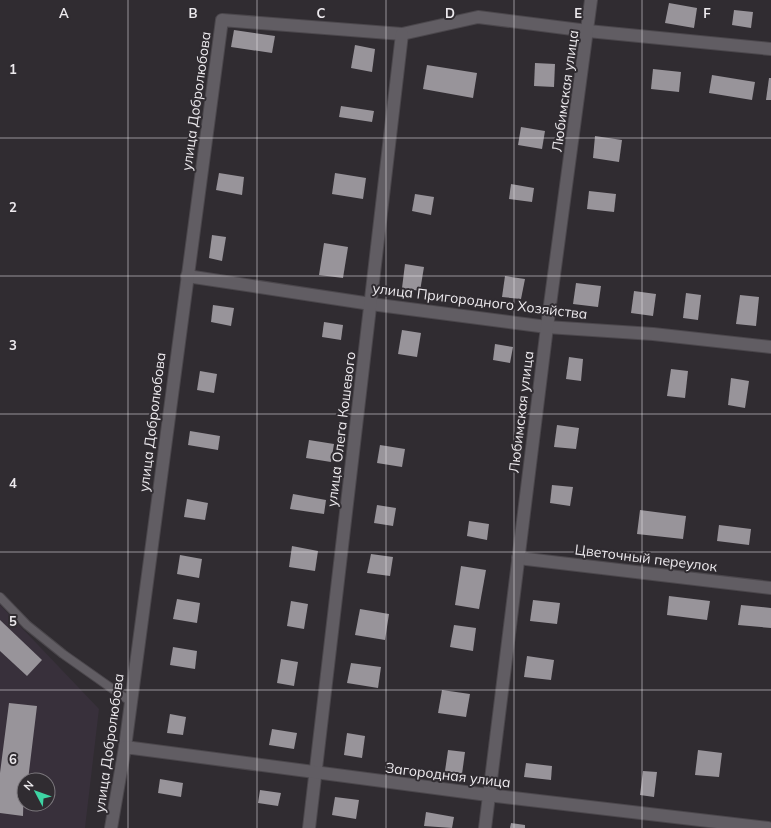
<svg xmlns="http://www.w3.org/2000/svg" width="771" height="828" font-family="Mulish,sans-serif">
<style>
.built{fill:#38303b;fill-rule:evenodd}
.building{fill:#98949a}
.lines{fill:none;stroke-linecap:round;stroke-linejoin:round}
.lane-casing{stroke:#4b474c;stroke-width:10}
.street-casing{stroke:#4b474c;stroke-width:14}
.secondary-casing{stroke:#4b474c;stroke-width:14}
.lane{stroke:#615d63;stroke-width:8}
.street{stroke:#615d63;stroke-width:12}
.secondary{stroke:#615d63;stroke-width:12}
.grid{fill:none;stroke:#edeaee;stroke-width:1;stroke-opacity:0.55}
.labels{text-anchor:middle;stroke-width:4;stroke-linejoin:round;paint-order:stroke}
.street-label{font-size:14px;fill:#edeaee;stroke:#302c31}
.grid-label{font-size:13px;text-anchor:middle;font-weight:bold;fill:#edeaee;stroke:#302c31;stroke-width:4;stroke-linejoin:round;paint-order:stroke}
</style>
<rect width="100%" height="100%" fill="#302c31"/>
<path class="built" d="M0,605l99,104 -14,119h-85zM24,780h24v24h-24z"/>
<g class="building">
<path d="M669,3l28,5 -3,20 -29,-5z"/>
<path d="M734,10l19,2 -2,16 -19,-3z"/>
<path d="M234,30l41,6 -3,17 -41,-6z"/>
<path d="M355,45l20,4 -3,23 -21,-4z"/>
<path d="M535,63l20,1 -1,23 -20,-1z"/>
<path d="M427,65l50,8 -4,25 -50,-9z"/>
<path d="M653,69l28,3 -2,20 -28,-3z"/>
<path d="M712,75l43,7 -3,18 -43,-7z"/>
<path d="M769,78h2v22h-5z"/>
<path d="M341,106l33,5 -2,11 -33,-5z"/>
<path d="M521,127l24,4 -3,18 -24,-4z"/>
<path d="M595,136l27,4 -3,22 -26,-4z"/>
<path d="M219,173l25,4 -2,18 -26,-5z"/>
<path d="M335,173l31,5 -3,21 -31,-5z"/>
<path d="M511,184l23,4 -2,14 -23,-3z"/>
<path d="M589,191l27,3 -2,18 -27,-3z"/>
<path d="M415,194l19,3 -3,18 -19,-4z"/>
<path d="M212,235l14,2 -4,24 -13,-3z"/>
<path d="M324,243l24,4 -5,31 -24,-3z"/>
<path d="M405,264l19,3 -4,24 -18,-3z"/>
<path d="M505,276l20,3 -4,20 -19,-2z"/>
<path d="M576,283l25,3 -3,21 -25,-3z"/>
<path d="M634,291l22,3 -3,22 -22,-3z"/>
<path d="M686,293l15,2 -3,25 -15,-2z"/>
<path d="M740,295l19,2 -3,29 -20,-2z"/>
<path d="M213,305l21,3 -3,18 -20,-4z"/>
<path d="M324,322l19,3 -2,15 -19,-3z"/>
<path d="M402,330l19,3 -4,24 -19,-3z"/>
<path d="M495,344l18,3 -3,16 -17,-3z"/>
<path d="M569,357l14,2 -2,22 -15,-2z"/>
<path d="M671,369l17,2 -3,27 -18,-2z"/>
<path d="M200,371l17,3 -3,19 -17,-3z"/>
<path d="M731,378l18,3 -4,27 -17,-3z"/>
<path d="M557,425l22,3 -3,21 -22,-2z"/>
<path d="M190,431l30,5 -2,14 -30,-5z"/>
<path d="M309,440l25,4 -3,18 -25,-4z"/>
<path d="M380,445l25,4 -3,18 -25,-4z"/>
<path d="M552,485l21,2 -3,19 -20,-3z"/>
<path d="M293,494l33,6 -2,14 -34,-5z"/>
<path d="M187,499l21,4 -3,17 -21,-3z"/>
<path d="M377,505l19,3 -3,18 -19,-3z"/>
<path d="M640,510l46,6 -3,23 -46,-5z"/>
<path d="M469,521l20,3 -2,16 -20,-4z"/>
<path d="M719,525l32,4 -2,16 -32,-4z"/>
<path d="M292,546l26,5 -3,20 -26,-4z"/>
<path d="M371,554l22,3 -3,19 -23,-3z"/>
<path d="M180,555l22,4 -3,19 -22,-4z"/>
<path d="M461,566l25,4 -7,39 -24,-4z"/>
<path d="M669,596l41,5 -3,19 -40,-5z"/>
<path d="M177,599l23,4 -3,20 -24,-4z"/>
<path d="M533,600l27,3 -3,21 -27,-3z"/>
<path d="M291,601l17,3 -4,25 -17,-3z"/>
<path d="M741,605l30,3v20l-33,-3z"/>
<path d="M360,609l29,5 -4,26 -30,-5z"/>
<path d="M0,620l42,40 -15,16 -27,-25z"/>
<path d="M454,625l22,3 -3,23 -23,-4z"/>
<path d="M173,647l24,4 -2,18 -25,-4z"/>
<path d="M527,656l27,4 -3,20 -27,-3z"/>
<path d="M281,659l17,3 -4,24 -17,-3z"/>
<path d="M351,663l30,4 -3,21 -31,-5z"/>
<path d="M442,690l28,4 -4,23 -28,-4z"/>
<path d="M9,703l28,3 -9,74h-4l-1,36 -23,-3v-40z"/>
<path d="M170,714l16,3 -3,18 -16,-2z"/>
<path d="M272,729l25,4 -3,16 -25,-4z"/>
<path d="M347,733l18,3 -3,22 -18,-3z"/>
<path d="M448,750l17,2 -3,22 -17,-3z"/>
<path d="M698,750l24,3 -3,24 -24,-2z"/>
<path d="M526,763l26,3 -1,14 -27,-3z"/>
<path d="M643,771l14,1 -3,25 -14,-2z"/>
<path d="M160,779l23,4 -2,14 -23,-4z"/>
<path d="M260,790l21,3 -3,13 -20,-3z"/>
<path d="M335,797l24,3 -3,19 -24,-4z"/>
<path d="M426,812l28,5 -2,11 -28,-2z"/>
<path d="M511,823l14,2v3h-15z"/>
</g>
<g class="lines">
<defs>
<path id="lane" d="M0,597l27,28 36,29 68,48"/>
<g id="street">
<path d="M187,276l184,28 176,23 106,7 118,13"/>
<path d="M518,558l253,30"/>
<path d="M125,747l97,-727 180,14 76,-17 110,14 183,18"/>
<path d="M309,828l93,-794"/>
<path d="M485,828l62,-501 44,-327"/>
</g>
<path id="secondary" d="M111,828l14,-81 363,48 280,33"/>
</defs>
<use href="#lane" class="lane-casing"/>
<use href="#street" class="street-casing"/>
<use href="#secondary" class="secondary-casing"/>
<use href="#lane" class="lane"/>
<use href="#street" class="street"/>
<use href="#secondary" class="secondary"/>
</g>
<path class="grid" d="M128,0v828M257,0v828M386,0v828M514,0v828M642,0v828M0,138h771M0,276h771M0,414h771M0,552h771M0,690h771"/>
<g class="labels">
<g class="street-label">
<text transform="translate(565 91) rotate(-82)" y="5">Любимская улица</text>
<text transform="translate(196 101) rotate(-82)" y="5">улица Добролюбова</text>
<text transform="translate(480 301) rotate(7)" y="5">улица Пригородного Хозяйства</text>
<text transform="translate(521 412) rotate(-83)" y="5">Любимская улица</text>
<text transform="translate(152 422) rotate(-83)" y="5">улица Добролюбова</text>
<text transform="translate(341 429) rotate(-83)" y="5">улица Олега Кошевого</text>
<text transform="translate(646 558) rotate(7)" y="5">Цветочный переулок</text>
<text transform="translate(109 743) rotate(-82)" y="5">улица Добролюбова</text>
<text transform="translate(448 775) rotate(7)" y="5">Загородная улица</text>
</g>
</g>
<g class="grid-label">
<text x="64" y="18">A</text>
<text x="193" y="18">B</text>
<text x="321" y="18">C</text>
<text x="450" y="18">D</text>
<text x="578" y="18">E</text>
<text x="707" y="18">F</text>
<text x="13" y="74">1</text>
<text x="13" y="212">2</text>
<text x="13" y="350">3</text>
<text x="13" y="488">4</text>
<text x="13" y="626">5</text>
<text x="13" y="764">6</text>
</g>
<g transform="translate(36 792) rotate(311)"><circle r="19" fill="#302c31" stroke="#7c787d"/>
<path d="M0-3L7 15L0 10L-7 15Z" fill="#3ed4a3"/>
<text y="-6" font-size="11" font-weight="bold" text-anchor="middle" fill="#edeaee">N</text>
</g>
</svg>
